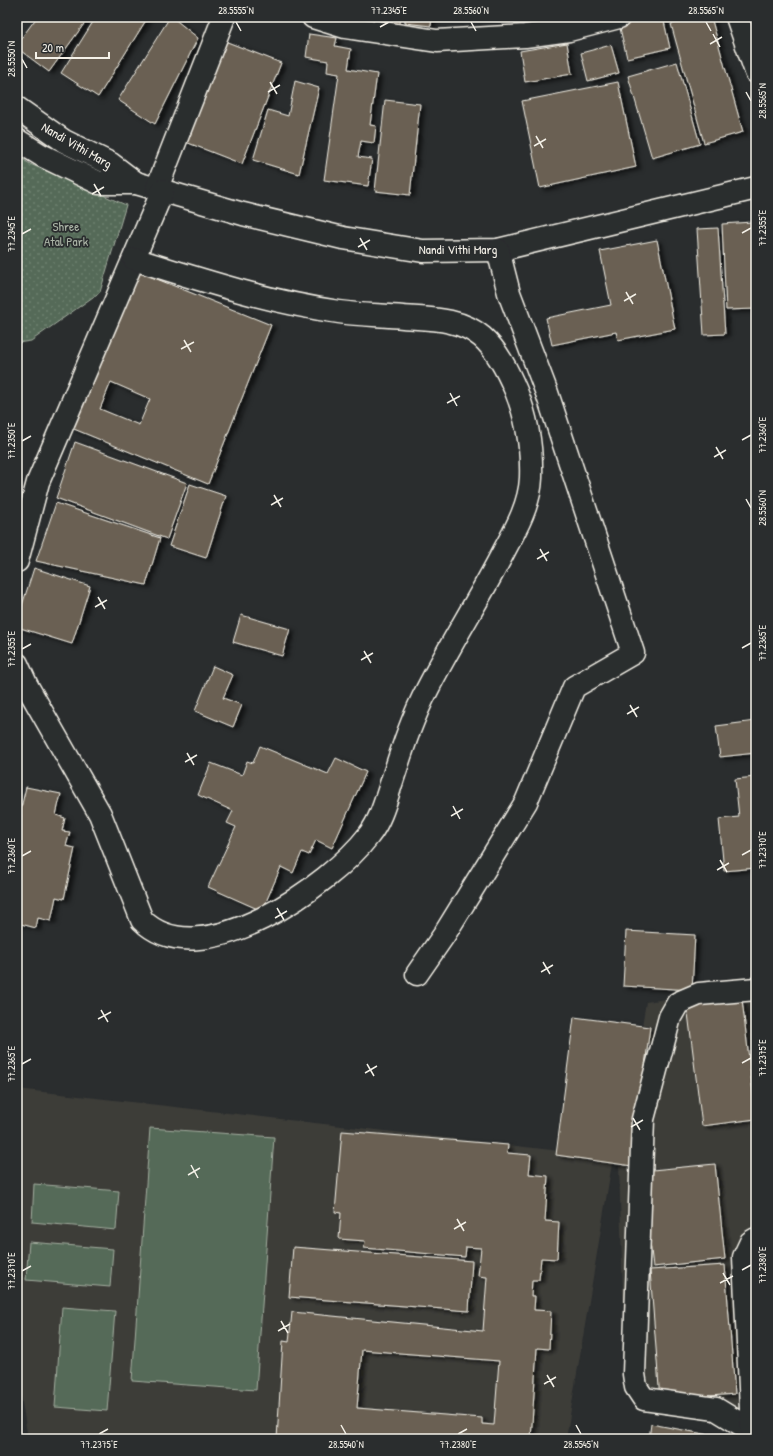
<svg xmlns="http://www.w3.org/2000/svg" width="773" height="1456" font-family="'Patrick Hand',sans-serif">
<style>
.built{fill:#3d3d39}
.grass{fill:url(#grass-dots);stroke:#a4aea0}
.pitch{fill:#556b58;stroke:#a4aea0}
.building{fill:#6a6152;stroke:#f4f1e8;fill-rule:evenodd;filter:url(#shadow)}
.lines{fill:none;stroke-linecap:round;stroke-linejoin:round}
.minor-casing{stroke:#f4f1e8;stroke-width:25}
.minor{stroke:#2a2d2e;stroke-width:22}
.ticks{fill:none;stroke:#f4f1e8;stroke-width:1.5}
.labels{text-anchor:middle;stroke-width:3.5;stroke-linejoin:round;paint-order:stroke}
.street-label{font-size:13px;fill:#f4f1e8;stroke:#2a2d2e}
.park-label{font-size:13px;fill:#acb5a7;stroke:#2a2d2e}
.neatline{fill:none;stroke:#f4f1e8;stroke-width:1.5}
.ticks-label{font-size:10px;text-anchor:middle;fill:#f4f1e8}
</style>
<defs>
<pattern id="grass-dots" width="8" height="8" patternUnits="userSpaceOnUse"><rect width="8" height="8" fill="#556b58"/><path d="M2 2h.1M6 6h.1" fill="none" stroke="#6e8170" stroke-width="1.8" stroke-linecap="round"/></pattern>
<filter id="shadow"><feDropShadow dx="4.5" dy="2.5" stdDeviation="2" flood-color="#0009"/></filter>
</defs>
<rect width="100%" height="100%" fill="#2a2d2e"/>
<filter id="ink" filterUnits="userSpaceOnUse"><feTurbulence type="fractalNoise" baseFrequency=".025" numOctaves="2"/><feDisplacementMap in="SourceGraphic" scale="8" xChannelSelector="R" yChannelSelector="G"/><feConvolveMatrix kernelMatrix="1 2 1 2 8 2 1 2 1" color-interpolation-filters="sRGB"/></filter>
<g filter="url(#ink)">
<g class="built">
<path d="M756,986v453h-18l-20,-23 -92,-20 -7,-232 27,-162z"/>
<path d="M17,1089l596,68 -47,282h-538l-11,-68z"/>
</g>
<path class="grass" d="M17,155l13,9 96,41 -26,87 -69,49 -14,2z"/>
<g class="pitch">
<path d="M150,1128l124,9 -18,253 -124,-9z"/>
<path d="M34,1184l85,7 -3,39 -84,-8z"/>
<path d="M29,1242l84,7 -3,38 -84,-7z"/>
<path d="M62,1307l53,4 -8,100 -52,-4z"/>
</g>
<g class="building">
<path d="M37,17h52l-40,55 -32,-24v-4z"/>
<path d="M96,17h52l-50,80 -37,-24z"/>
<path d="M170,17h2l26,21 -43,86 -37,-24z"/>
<path d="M368,17h33l-2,13 -32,-4z"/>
<path d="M405,17h27l-1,9 -26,-3z"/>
<path d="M539,17h35l-33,6z"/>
<path d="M647,17h16l7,31 -43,10 -8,-34z"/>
<path d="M698,17h13l32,115 -39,11 -33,-119z"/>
<path d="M309,34l28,4 -2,8 16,3 -3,20 29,5 -7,51 6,1 -2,17 -13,-2 -3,16 14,2 -4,27 -44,-6 15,-106 -12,-2 1,-11 -22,-4z"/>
<path d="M217,38l64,25 -39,101 -64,-25z"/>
<path d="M567,43l5,31 -47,8 -5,-31z"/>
<path d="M611,45l8,28 -31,8 -7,-28z"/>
<path d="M677,62l23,82 -48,14 -24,-82z"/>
<path d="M295,81l24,7 -20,86 -46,-14 15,-50 20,6z"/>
<path d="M618,82l18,85 -96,21 -18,-87z"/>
<path d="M385,100l35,4 -10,91 -35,-4z"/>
<path d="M752,222l4,87 -30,1 -4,-86z"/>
<path d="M718,228l7,106 -21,1 -7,-106z"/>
<path d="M657,240l18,89 -57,11 -2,-8 -64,13 -6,-27 65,-13 -11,-54z"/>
<path d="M132,269l139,56 -63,159 -139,-57zM111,382l39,17 -11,26 -39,-16z"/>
<path d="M75,442l112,41 -20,56 -111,-41z"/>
<path d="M190,484l36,12 -20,62 -37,-12z"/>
<path d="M56,503l104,35 -14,47 -110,-24z"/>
<path d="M34,568l56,18 -18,58 -55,-17v-6z"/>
<path d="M241,615l49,14 -8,27 -49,-14z"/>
<path d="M213,666l20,9 -10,23 19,7 -9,22 -38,-16z"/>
<path d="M756,721v32l-36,4 -4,-31z"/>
<path d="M260,746l68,28 8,-16 30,14 -34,76 -16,-8 -7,15 -7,-3 -9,21 -12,-6 -19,44 -54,-24 28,-60 -9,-4 6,-12 -35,-16 13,-32 31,12 5,-14 6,2z"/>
<path d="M756,777v91l-32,3 -5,-52 20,-2 -4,-38z"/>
<path d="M26,787l35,7 -5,21 9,3 -3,13 8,1 -4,14 9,2 -11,51 -8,-2 -5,24 -13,-3 -2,10 -19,-5v-91l4,-17 -4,-1v-8l4,2z"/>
<path d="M626,931l69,4 -3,55 -69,-4z"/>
<path d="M742,999l14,120 -54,7 -15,-121z"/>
<path d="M574,1017l76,10 -18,139 -76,-11z"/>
<path d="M342,1131l166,14 -1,8 24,2 -2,19 19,2 -3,45 14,1 -2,37 -16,-1 -2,22h-7l-1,16h4l-1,14 17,1 -2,38 -12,-1 -6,91h-254l6,-98 6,1 3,-30 191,19 4,-54 -9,-1 3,-28 -15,-1 -1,10 -101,-9 1,-7 -26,-2 2,-26 -6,-1zM362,1350l137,11 -5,64 -12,-1v-6l-125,-10z"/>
<path d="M715,1164l10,95 -72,8 -11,-96z"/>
<path d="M293,1247l179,14 -3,50 -180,-14z"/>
<path d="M725,1265l10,129 -75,6 -10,-130z"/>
<path d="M651,1424l80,15h-82z"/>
</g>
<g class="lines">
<defs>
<g id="minor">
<path d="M313,17l32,10 92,14 88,-5 44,-6 50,-13"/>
<path d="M737,17l19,55"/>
<path d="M17,108l47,33 47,23 25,19"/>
<path d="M17,140l24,15 58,28h37l107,31 100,24 80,13 75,-1 258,-62"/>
<path d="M157,188l67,-171"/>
<path d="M17,561l21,-79 125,-292"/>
<path d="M17,664l10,22 73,128 42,106c58,58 189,-35 227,-85 12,-15 17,-36 23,-54 10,-31 20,-63 36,-93 24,-47 53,-92 77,-139 12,-22 25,-46 26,-71 1,-30 -4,-60 -15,-87 -8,-19 -18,-40 -34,-54 -22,-19 -52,-18 -79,-20 -21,-2 -43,-2 -64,-5 -70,-10 -138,-32 -205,-53"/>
<path d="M417,974l27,-39 82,-133 48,-115 59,-34 -86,-260 -38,-100 -11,-43"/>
<path d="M752,1431l-36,-22 -72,-10 -8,-12 -2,-13 9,-255 27,-102 8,-14 21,-9 57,-5"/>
<path d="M755,1439l-3,-8 -8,-174 7,-15 5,-3"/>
</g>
</defs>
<use href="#minor" class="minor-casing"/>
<use href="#minor" class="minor"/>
</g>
</g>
<path class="ticks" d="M236,22l5,9M471,22l5,9M706,22l5,9M380,27l9,-5M713,34l7,13M710,44l12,-7M22,59l5,9M270,82l7,12M268,92l12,-7M746,92l5,9M536,136l7,12M534,146l12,-7M94,184l7,12M92,194l12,-7M742,233l9,-5M22,234l9,-5M360,238l7,12M358,247l12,-7M626,292l7,12M624,301l12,-7M184,340l7,12M181,349l13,-7M450,393l7,13M447,403l13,-7M742,440l9,-5M22,441l9,-5M716,447l7,12M714,457l12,-7M274,495l7,12M746,499l5,9M271,505l12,-7M540,549l7,12M537,559l12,-7M98,597l7,12M95,607l12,-7M742,648l9,-5M22,649l9,-5M364,651l7,12M361,660l12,-7M630,705l7,12M627,714l12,-7M187,753l7,12M185,762l12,-7M453,806l7,13M451,816l12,-7M742,855l9,-5M22,856l9,-5M720,860l7,12M717,870l12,-7M277,908l7,12M275,918l12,-7M543,962l7,12M541,972l12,-7M101,1010l7,12M98,1019l13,-7M742,1063l9,-5M22,1064l9,-5M367,1064l7,12M365,1073l12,-7M633,1118l7,12M631,1127l12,-7M191,1165l7,13M188,1175l12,-7M457,1219l7,12M454,1229l12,-7M742,1270l9,-5M22,1271l9,-5M723,1273l7,12M720,1283l13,-7M281,1321l7,12M278,1331l12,-7M547,1375l7,12M544,1384l12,-7M341,1425l5,9M576,1425l5,9M99,1434l9,-5M458,1434l9,-5"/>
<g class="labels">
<g class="street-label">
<text transform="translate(77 145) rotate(30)" y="5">Nandi Vithi Marg</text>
<text x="458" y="254">Nandi Vithi Marg</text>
</g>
<g class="park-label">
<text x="66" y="231">Shree<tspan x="66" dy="15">Atal Park</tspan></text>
</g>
</g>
<rect width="773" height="1456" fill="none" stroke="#2a2d2e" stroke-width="44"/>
<path d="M36 52v6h73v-6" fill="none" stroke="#f4f1e8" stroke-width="2"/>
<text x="42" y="52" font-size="12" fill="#f4f1e8" stroke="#2a2d2e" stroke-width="3" paint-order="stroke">20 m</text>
<rect x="22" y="22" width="729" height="1412" class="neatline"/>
<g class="ticks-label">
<text x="236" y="14">28.5555°N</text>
<text x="389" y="14">77.2345°E</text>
<text x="471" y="14">28.5560°N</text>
<text x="706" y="14">28.5565°N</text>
<text transform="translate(11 59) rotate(-90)" y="4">28.5550°N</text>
<text transform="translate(762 101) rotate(-90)" y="4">28.5565°N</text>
<text transform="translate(762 228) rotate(-90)" y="4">77.2355°E</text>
<text transform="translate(11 234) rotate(-90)" y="4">77.2345°E</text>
<text transform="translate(762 435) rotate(-90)" y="4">77.2360°E</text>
<text transform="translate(11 441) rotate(-90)" y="4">77.2350°E</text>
<text transform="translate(762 508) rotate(-90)" y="4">28.5560°N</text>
<text transform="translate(762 643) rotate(-90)" y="4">77.2365°E</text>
<text transform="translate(11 649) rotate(-90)" y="4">77.2355°E</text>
<text transform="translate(762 850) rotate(-90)" y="4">77.2370°E</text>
<text transform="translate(11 856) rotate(-90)" y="4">77.2360°E</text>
<text transform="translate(762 1058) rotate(-90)" y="4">77.2375°E</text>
<text transform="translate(11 1064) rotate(-90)" y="4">77.2365°E</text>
<text transform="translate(762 1265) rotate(-90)" y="4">77.2380°E</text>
<text transform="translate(11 1271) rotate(-90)" y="4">77.2370°E</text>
<text x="99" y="1448">77.2375°E</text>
<text x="346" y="1448">28.5540°N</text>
<text x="458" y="1448">77.2380°E</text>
<text x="581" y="1448">28.5545°N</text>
</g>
</svg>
